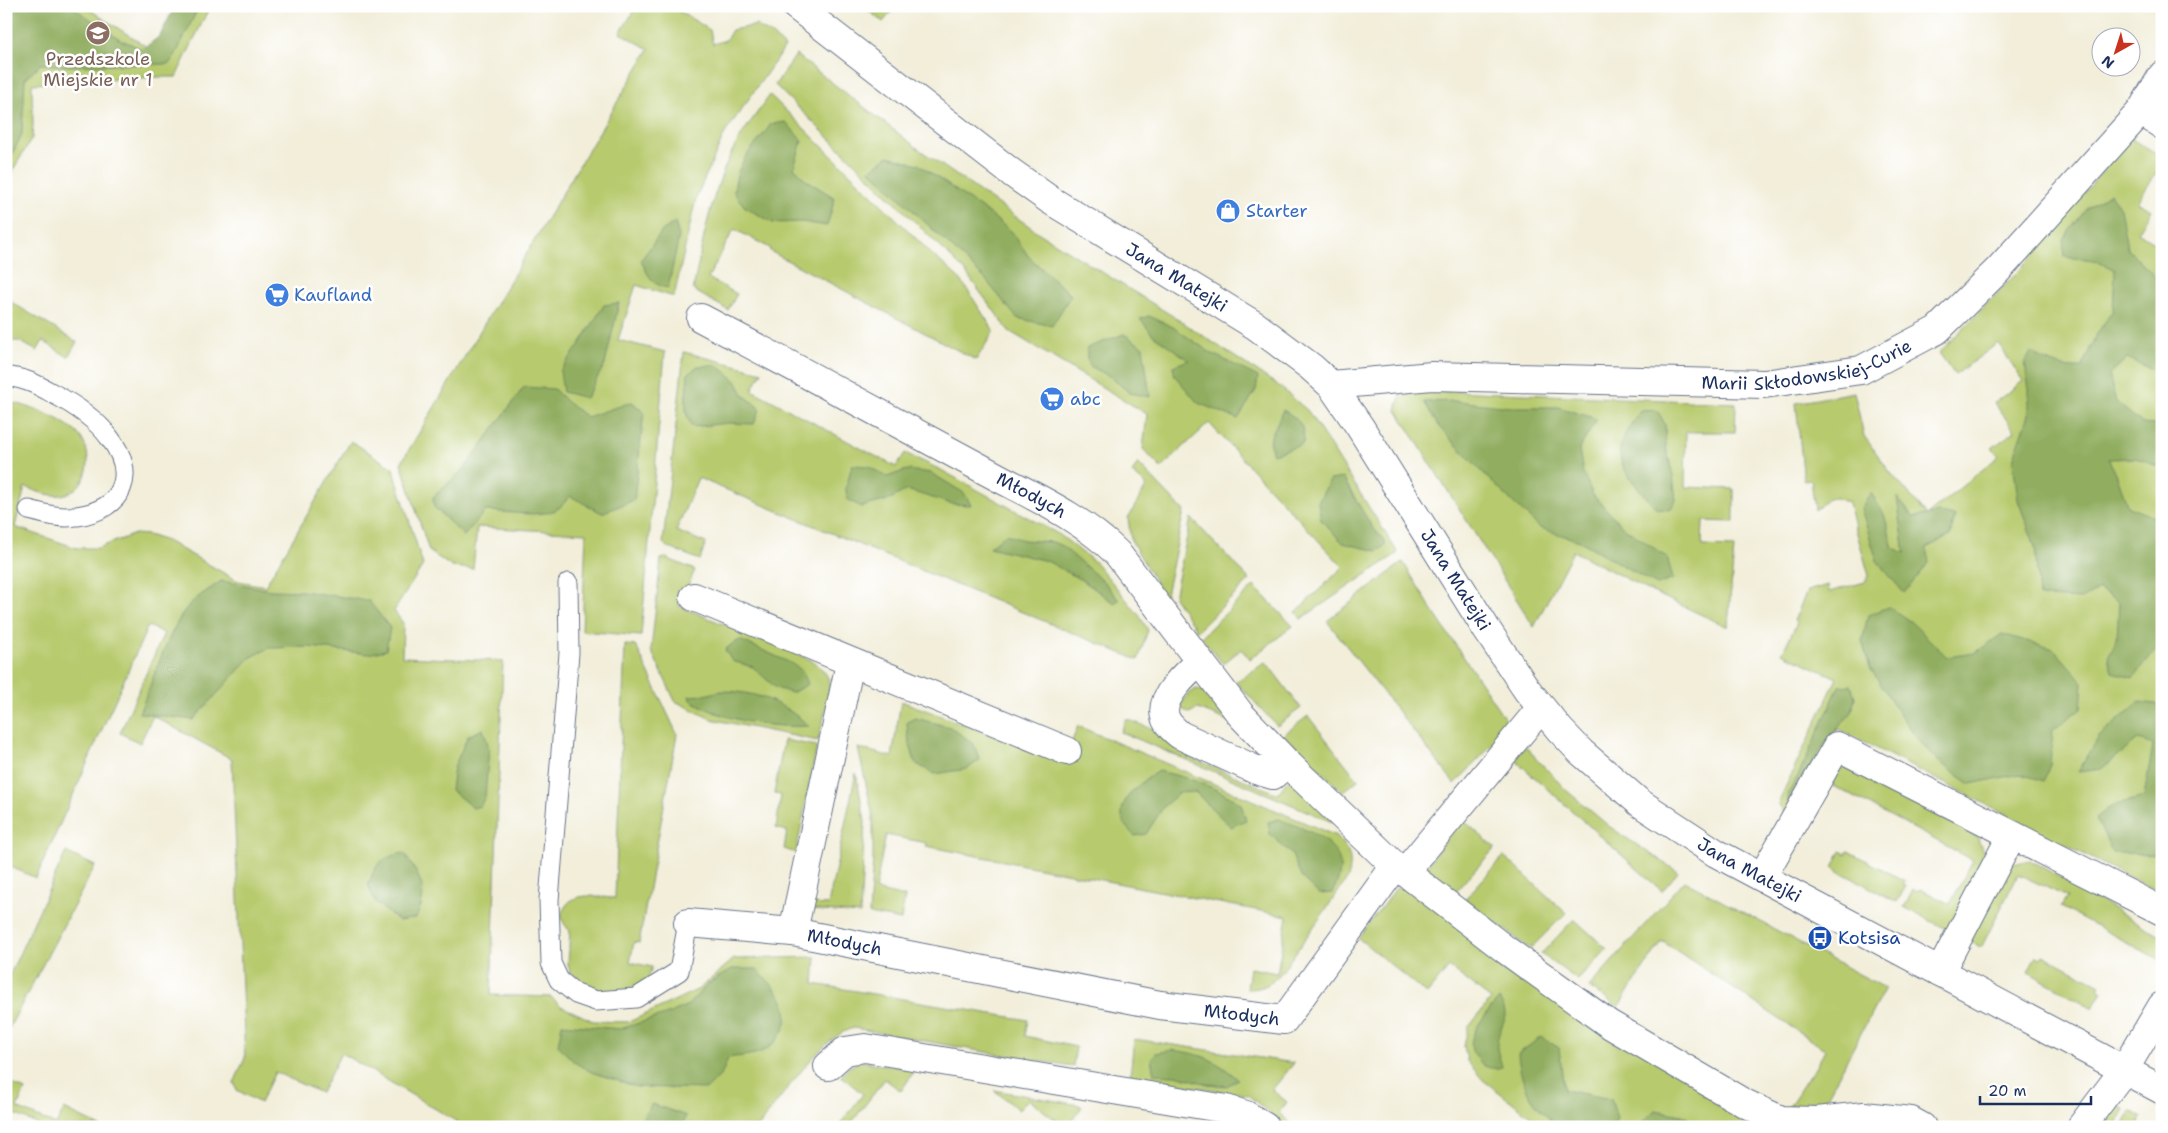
<svg xmlns="http://www.w3.org/2000/svg" width="2168" height="1133" font-family="'Shantell Sans',sans-serif">
<style>
.green{fill:#b7ca6d;stroke:#697c66}
.forest{fill:#91ae60;stroke:#566e5f}
.lines{fill:none;stroke-linecap:round;stroke-linejoin:round}
.lane-casing{stroke:#667289;stroke-width:21}
.street-casing{stroke:#667289;stroke-width:30}
.secondary-casing{stroke:#667289;stroke-width:30}
.lane{stroke:#fff;stroke-width:19}
.street{stroke:#fff;stroke-width:28}
.secondary{stroke:#fff;stroke-width:28}
.labels{text-anchor:middle;stroke-width:5;stroke-linejoin:round;paint-order:stroke}
.education-label{font-size:18px;fill:#785e54;stroke:#fff}
.shop-label{font-size:18px;fill:#366cbe;stroke:#fff;text-anchor:start}
.street-label{font-size:18px;fill:#1b2f5e;stroke:#fff}
.transit-label{font-size:18px;fill:#164399;stroke:#fff;text-anchor:start}
</style>
<rect width="100%" height="100%" fill="#fff"/>
<filter id="ink" filterUnits="userSpaceOnUse"><feTurbulence type="fractalNoise" baseFrequency=".02" numOctaves="2"/><feDisplacementMap in="SourceGraphic" scale="10" xChannelSelector="R" yChannelSelector="G"/><feConvolveMatrix kernelMatrix="1 2 1 2 8 2 1 2 1" color-interpolation-filters="sRGB"/></filter>
<filter id="wash" filterUnits="userSpaceOnUse"><feTurbulence type="fractalNoise" baseFrequency=".0096" numOctaves="4" result="noise"/><feDisplacementMap in="SourceGraphic" scale="20" xChannelSelector="R" yChannelSelector="G"/><feGaussianBlur stdDeviation="1.12" result="paint"/><feColorMatrix in="noise" values="0 0 0 0 0 0 0 0 0 0 0 0 0 0 0 0 0 1.4 0 .05"/><feComposite in="paint" operator="in"/></filter>
<g filter="url(#wash)">
<rect width="100%" height="100%" fill="#f2eeda"/>
<g class="green">
<path d="M6,6h78l83,54 17,-54h26l-34,71h-17l-127,7 1,41 -1,13 -26,44z"/>
<path d="M637,6h34l39,24 3,14 13,-4 6,-10 26,-5v2l14,8 13,12 -60,86 -29,65 -22,99 -38,-12 -18,55 47,12 -24,284 -59,-5 4,-98 -109,-6 -4,42 -21,-2 -23,-16 -28,-88 248,-414 -29,-16z"/>
<path d="M862,6h34l-13,16z"/>
<path d="M796,55l124,95 119,83 140,87 100,66 29,25 90,142 -97,66 -5,-7 47,-45 -134,-144 -48,45 -18,-19 4,-35 -138,-83 -46,-62 -188,-184z"/>
<path d="M770,95l164,161 27,24 33,51 -18,29 -197,-104 -9,-5v-3l-36,-19 -26,49 29,16 -9,16 -35,-20c10,-49 18,-99 42,-144 10,-18 23,-34 35,-51z"/>
<path d="M2130,138l32,20v7l-25,37 15,8 -14,22 24,16v646l-324,-165 -51,88 -9,-14 59,-125 -55,-25 15,-30 -3,-2 13,-30 21,-6 1,7 36,-10 4,-6 -21,-75c-5,1 -7,-2 -12,-3 -11,-1 -14,8 -21,12l-4,-30 -7,1 -8,-78 58,-11 10,44 26,36 37,43 72,-59 -7,-8 23,-17 -21,-28 29,-22 -25,-38 -43,32 -16,-22 82,-84z"/>
<path d="M6,299l71,43 -9,15 -25,-16 -6,10 -18,-10h-13z"/>
<path d="M684,352l78,20 -10,18 144,77 9,-14 36,17 119,65 36,28 43,52 9,15 -10,30 -440,-182 -22,53 30,12 -6,17 -33,-13 -4,-4z"/>
<path d="M1403,389l333,14 -1,29h-49l-1,55 49,2v33l-31,-1 -1,25 32,1 -6,80 -82,-38 -73,-38 -39,76 -138,-218z"/>
<path d="M16,403c20,7 42,13 59,28 19,17 18,53 -9,63 -14,4 -28,-2 -41,-7l-10,40 62,21h21l37,-14 13,1 19,6 71,40 27,5 86,-145 42,27 30,97 -29,46 9,12 -1,34 101,4 -12,334 60,2 10,9 32,15 36,1 70,-33 35,-30 82,-2 -2,27 214,36 -3,16 51,11 -3,19 -55,-8 -164,-30c-30,5 -76,74 -96,99h-292l-125,-74 -20,40 -46,-21 -15,31 -23,-13 -3,-7 11,-25 -13,-299 -79,-43 -13,27 -20,-10 44,-100 -16,-7 -112,252 -30,-13v-459z"/>
<path d="M1138,463l46,48 -19,88 -34,-59 -3,-22 19,-33 -15,-12z"/>
<path d="M1191,518l59,62 -53,51 -23,-34z"/>
<path d="M666,558l29,12 -16,36 132,54c6,5 14,10 17,18 5,13 -7,48 -10,63l-107,-22 -36,-18 -24,-51 10,-91z"/>
<path d="M1403,562l31,51 76,113 -55,58 -128,-163z"/>
<path d="M1254,586l39,40 -43,33 -9,-10 -18,15 -22,-27z"/>
<path d="M625,645l11,1 41,88 -38,209 -5,-1 -4,20 22,5 -7,21 -36,5 -26,-8 -13,-13 -2,-8 2,-33c-7,-8 -12,-14 -5,-24 11,-17 33,-9 50,-9z"/>
<path d="M1266,662l35,46 -24,18 -41,-44z"/>
<path d="M1196,689l12,2 23,31 -33,-13 -9,4 -10,-6 10,-14z"/>
<path d="M901,701l167,62 3,-19 7,-18 258,110c14,16 17,21 12,42l-67,95c-11,12 -18,16 -34,16l3,-21 27,5 10,-57 -361,-70 1,-3 -41,-8 -11,55 30,7 -4,23 -32,-6 4,-55v-43l-15,-68 34,9z"/>
<path d="M1308,716l50,64 -15,12 -60,-57z"/>
<path d="M1126,719l38,14 23,23 91,38 11,-16 48,46 -216,-92z"/>
<path d="M784,740l33,6 -21,107 -12,-4 3,-18 -11,-3 5,-33 -7,-1z"/>
<path d="M1525,746l41,44 44,37 68,45 -16,19 -148,-132z"/>
<path d="M1845,767l132,69 9,23 -38,71 -44,-23 9,-18 4,3 3,-3 30,15 23,-44 -147,-78z"/>
<path d="M856,773l9,49 -5,92 -48,-4 -1,-6 17,1z"/>
<path d="M1461,818l34,30 -40,44 -29,-25z"/>
<path d="M1841,851l5,3 2,-3 57,30 -2,3 3,2 -9,16 -64,-34z"/>
<path d="M66,852l29,14 -88,166 -1,-49z"/>
<path d="M1504,856l62,57 -36,36 -65,-50z"/>
<path d="M2030,860l132,77v24l-101,-54 6,-10 -49,-23 -37,74 -16,-11 40,-71z"/>
<path d="M1684,881l201,107 -60,113 -37,7 38,-58 -164,-109 -44,66 -29,-20z"/>
<path d="M1397,887l17,3 359,237h-228l-62,-47 -16,-19 -3,-15 4,-18 23,-29 -42,-32 -22,27 -69,-56z"/>
<path d="M1574,919l33,30 -29,31 -37,-26z"/>
<path d="M2043,955l57,30 -2,3 4,3 -9,17 -65,-36 8,-16 5,2z"/>
<path d="M1134,1039l160,24 -22,27 15,12 -8,11 16,14h-9l-38,-32 -118,-18z"/>
<path d="M861,1061l54,9 -14,21 -16,-12 -33,43 6,5h-20l25,-33 -22,-18 8,-9z"/>
<path d="M6,1081l19,9 -8,18 39,17 8,-16 37,18h-58l-37,-17z"/>
<path d="M994,1090l85,15 3,2 -15,20h-2l-37,-28 -9,11z"/>
<path d="M2109,1100l16,9 -9,18h-26z"/>
<path d="M2131,1111l10,6 -3,10h-14z"/>
</g>
<g class="forest">
<path d="M6,6h65l50,34 22,9 17,-13 15,-30h24l-23,48 -7,10 -104,2 -24,-2 -16,15 -3,55 -16,33z"/>
<path d="M786,122l16,19 -8,26 12,13 29,18 -8,28 -25,-4 -29,1 -28,-16 -11,-14c3,-36 19,-42 37,-69z"/>
<path d="M888,156l30,8 70,49 24,19 17,25 42,38 -19,31 -35,-8 -32,-39 -115,-109z"/>
<path d="M2110,193l10,15 7,40 35,36v90l-35,-16 -18,17 7,27 27,22 19,2v42l-26,-10 -28,1 8,14 12,34 34,13v122l-29,36 -21,-6 -4,-15 9,-18 2,-37 -20,-13 -17,10 -43,-2 -4,-51 -17,-46 -5,-40 16,-45v-25l-4,-27 6,-11c17,11 30,17 50,16l16,-34 16,-24 2,-40 -21,-10 -29,-3 -2,-18 24,-31z"/>
<path d="M675,222l4,14 -11,52c-16,-2 -21,-15 -27,-28l21,-29z"/>
<path d="M619,303l-14,61 -19,34 -23,-6 -3,-21 18,-24 26,-42z"/>
<path d="M1149,316l24,11 38,26 47,24 -2,13 -18,29 -40,-16 -23,-27 -2,-10 16,-6 -36,-25 -13,-16z"/>
<path d="M1124,334l19,13 7,50 -20,-4 -21,-17 -19,-10 -3,-7v-11z"/>
<path d="M717,365l19,16 7,13 17,15 -6,15 -26,-1 -35,4c-12,-14 -6,-35 -5,-53l10,-8z"/>
<path d="M524,387l30,2 14,14 19,14 45,-15 12,10 -10,88 -32,13 -32,-17c-3,3 -7,9 -11,12 -14,11 -55,3 -74,3l-21,25 -30,-29 -1,-10 31,-28z"/>
<path d="M1457,401l53,6h48l39,12 -18,30 4,24 10,22 30,32 44,30 6,22 -16,6 -77,-44 -40,-13 -37,-35 -64,-66 -15,-25z"/>
<path d="M1283,410c15,9 22,14 20,33l-5,3 -25,8 -4,-13z"/>
<path d="M1657,410l8,14 1,23 7,29 3,24 -6,10 -13,-1c-11,-13 -37,-37 -37,-55 -1,-15 12,-31 20,-43z"/>
<path d="M852,465l16,1 19,11 20,-7 24,3 33,20 7,12 -19,-1 -45,-14 -19,10 -27,7 -14,-8 -1,-11z"/>
<path d="M1343,478l29,49 13,14v5l-8,5 -34,-8 -22,-23 -3,-18 12,-22z"/>
<path d="M1871,493l13,21 9,34 12,5 -8,-56 16,20 27,-4 15,3 -5,20 -24,12 3,15 -25,30 -27,-32 -16,-53z"/>
<path d="M1006,534l17,6 30,2 9,4 42,36 15,18 -5,3 -29,-21 -38,-21 -58,-14z"/>
<path d="M221,581l50,9 31,1 67,10 21,27 -4,22 -18,4 -58,-7 -41,1 -19,10 -57,62 -54,-7c14,-32 26,-74 46,-103 9,-12 24,-20 36,-29z"/>
<path d="M1889,607l22,15 36,35 28,-4 27,-19 52,15 29,33 -2,26 -28,22 -3,34 -6,17 -24,-7 -50,10 -33,-24 -24,-26 -43,-66 -8,-27 6,-26z"/>
<path d="M740,640l55,25 8,7 5,12 -16,9 -16,-5 -23,-21 -21,-6 -7,-11 7,-6z"/>
<path d="M1851,685l4,12 -3,15 -27,31 -37,59v-8l13,-24 38,-84z"/>
<path d="M720,691c36,0 62,11 89,35 -37,2 -87,-5 -118,-26l-2,-4 16,-1z"/>
<path d="M2139,702l23,3v149l-49,-1 -17,-35 16,-12 32,-9 9,-52 -15,-5 -37,29 -23,3 21,-35z"/>
<path d="M915,718l35,9 23,16 7,17 -13,9 -32,5 -20,-11 -7,-27 -1,-14z"/>
<path d="M483,729l6,19 -4,49 -5,9 -7,2 -22,-18 3,-23 14,-31z"/>
<path d="M1158,771c29,6 59,16 83,33l5,16 -15,7 -36,-35 -16,1 -15,13 -18,28 -11,2c-31,-26 0,-50 23,-65z"/>
<path d="M1279,819c36,14 79,28 53,74l-13,1 -18,-17 -9,-22 -22,-21 -2,-12z"/>
<path d="M404,853c16,25 26,36 12,65l-17,3 -23,-18 -8,-18c9,-22 11,-27 36,-32z"/>
<path d="M732,969h24c20,19 43,41 23,68 -5,7 -12,13 -21,16 -9,3 -21,3 -30,5l-6,16 -15,15 -70,-2 -46,-15 -17,-10 -16,-17 4,-21 58,5 48,-15 20,-9 21,-22z"/>
<path d="M1499,999c14,20 -1,26 -2,45 -1,7 4,17 5,23 -7,2 -15,2 -21,-4 -2,-3 -8,-9 -9,-13 -5,-17 17,-39 27,-51z"/>
<path d="M1541,1037l18,11 5,42 47,9 6,19 -4,9h-54c-26,-21 -38,-39 -41,-73z"/>
<path d="M1172,1050c31,4 42,9 66,29l-11,7 -20,-2 -31,-9 -22,-1 -3,-15 5,-6z"/>
<path d="M652,1104l34,12 -5,11h-45z"/>
<path d="M1655,1110l27,5 19,12h-56l-3,-5z"/>
</g>
</g>
<g filter="url(#ink)">
<g class="lines">
<defs>
<g id="lane">
<path d="M6,377c17,0 32,8 46,16 21,11 43,25 57,44 29,37 15,72 -32,79 -16,3 -33,-2 -48,-6"/>
<path d="M568,583l1,70 -20,247 2,63 8,17 17,14 20,7 40,-3 43,-27 9,-48"/>
</g>
<g id="street">
<path d="M2141,111l21,14"/>
<path id="s1" d="M701,318c93,49 186,99 278,149 46,26 100,48 138,86l124,162 46,48"/>
<path id="s2" d="M1331,385l101,-9 332,8 97,-14 76,-40 62,-61 142,-158 21,-35"/>
<path d="M694,597l373,154"/>
<path d="M1200,662c-13,10 -41,35 -35,55 2,7 9,13 15,18l76,35 17,5 14,-12 108,103"/>
<path d="M1405,872l101,78 103,74 135,79 37,17 36,1 47,-5 47,5 11,6"/>
<path d="M1762,877l75,-131 325,165"/>
<path id="s3" d="M688,923l105,9 367,73 124,15 111,-154 10,6 136,-164"/>
<path d="M793,932l57,-269"/>
<path d="M1940,972l72,-137"/>
<path d="M828,1066l17,-15 20,-3 361,61 20,6 19,12"/>
<path d="M2081,1127l43,-57 38,-64"/>
</g>
<g id="secondary">
<path id="s4" d="M796,6l216,167 38,27 206,126 55,41 20,18 29,42 127,203 40,60 33,40 21,22 59,51 76,50 446,237"/>
</g>
</defs>
<use href="#lane" class="lane-casing"/>
<use href="#street" class="street-casing"/>
<use href="#secondary" class="secondary-casing"/>
<use href="#lane" class="lane"/>
<use href="#street" class="street"/>
<use href="#secondary" class="secondary"/>
</g>
</g>
<defs>
<symbol id="school-disc" viewBox="-11 -11 22 22"><circle r="9.5" fill="#8d6e63" stroke="#fff"/><path d="M0-5L7-2L0 1L-7-2ZM-4 1L0 2.5L4 1V4Q0 6-4 4Z" fill="#fff"/></symbol>
<symbol id="shop-disc" viewBox="-11 -11 22 22"><circle r="9.5" fill="#3f7fe0" stroke="#fff"/><path d="M-5-2.5h2.3a2.7 3.5 0 0 1 5.4 0H5L5.5 6h-11ZM-1.5-2.5h3a1.5 2.3 0 0 0-3 0Z" fill="#fff"/></symbol>
<symbol id="supermarket-disc" viewBox="-11 -11 22 22"><circle r="9.5" fill="#3f7fe0" stroke="#fff"/><path d="M-6-5.5h2.5l.6 2H6L4.5 2H-2.5L-4.4-4H-6ZM-1.5 3.2a1.3 1.3 0 1 0 .1 0ZM3 3.2a1.3 1.3 0 1 0 .1 0Z" fill="#fff"/></symbol>
<symbol id="bus-disc" viewBox="-11 -11 22 22"><circle r="9.5" fill="#1a4fb4" stroke="#fff"/><path d="M-5-6H5V4H4V6H2V4H-2V6H-4V4H-5ZM-3.5-4V0h7V-4ZM-3.5 1.2v1.5H-2V1.2ZM2 1.2v1.5H3.5V1.2Z" fill="#fff"/></symbol>
</defs>
<g fill-rule="evenodd">
<use href="#school-disc" x="84" y="19" width="28" height="28"/>
<use href="#shop-disc" x="1214" y="197" width="28" height="28"/>
<use href="#supermarket-disc" x="263" y="281" width="28" height="28"/>
<use href="#supermarket-disc" x="1038" y="385" width="28" height="28"/>
<use href="#bus-disc" x="1806" y="924" width="28" height="28"/>
</g>
<g class="labels">
<g class="education-label">
<text x="98" y="65">Przedszkole<tspan x="98" dy="21">Miejskie nr 1</tspan></text>
</g>
<g class="shop-label">
<text x="1246" y="217">Starter</text>
<text x="294" y="301">Kaufland</text>
<text x="1070" y="405">abc</text>
</g>
<g class="street-label">
<text dy="6" stroke="none"><textPath href="#s4" startOffset="468">Jana Matejki</textPath></text>
<text dy="6" stroke="none"><textPath href="#s2" startOffset="479">Marii Skłodowskiej-Curie</textPath></text>
<text dy="6" stroke="none"><textPath href="#s1" startOffset="375">Młodych</textPath></text>
<text dy="6" stroke="none"><textPath href="#s4" startOffset="888">Jana Matejki</textPath></text>
<text dy="6" stroke="none"><textPath href="#s4" startOffset="1308">Jana Matejki</textPath></text>
<text dy="6" stroke="none"><textPath href="#s3" startOffset="158">Młodych</textPath></text>
<text dy="6" stroke="none"><textPath href="#s3" startOffset="562">Młodych</textPath></text>
</g>
<g class="transit-label">
<text x="1838" y="944">Kotsisa</text>
</g>
</g>
<rect width="2168" height="1133" fill="none" stroke="#fff" stroke-width="25"/>
<g transform="translate(2116 52) rotate(219)"><circle r="24" fill="#ffffff" stroke="#a4acbf"/>
<path d="M0-4L9 19L0 12L-9 19Z" fill="#c8321e"/>
<text y="-8" font-size="14" font-weight="bold" text-anchor="middle" fill="#1b2f5e">N</text>
</g>
<path d="M1980 1096v8h111v-8" fill="none" stroke="#1b2f5e" stroke-width="2.5"/>
<text x="1988" y="1096" font-size="15" fill="#1b2f5e" stroke="#ffffff" stroke-width="4" paint-order="stroke">20 m</text>
</svg>
